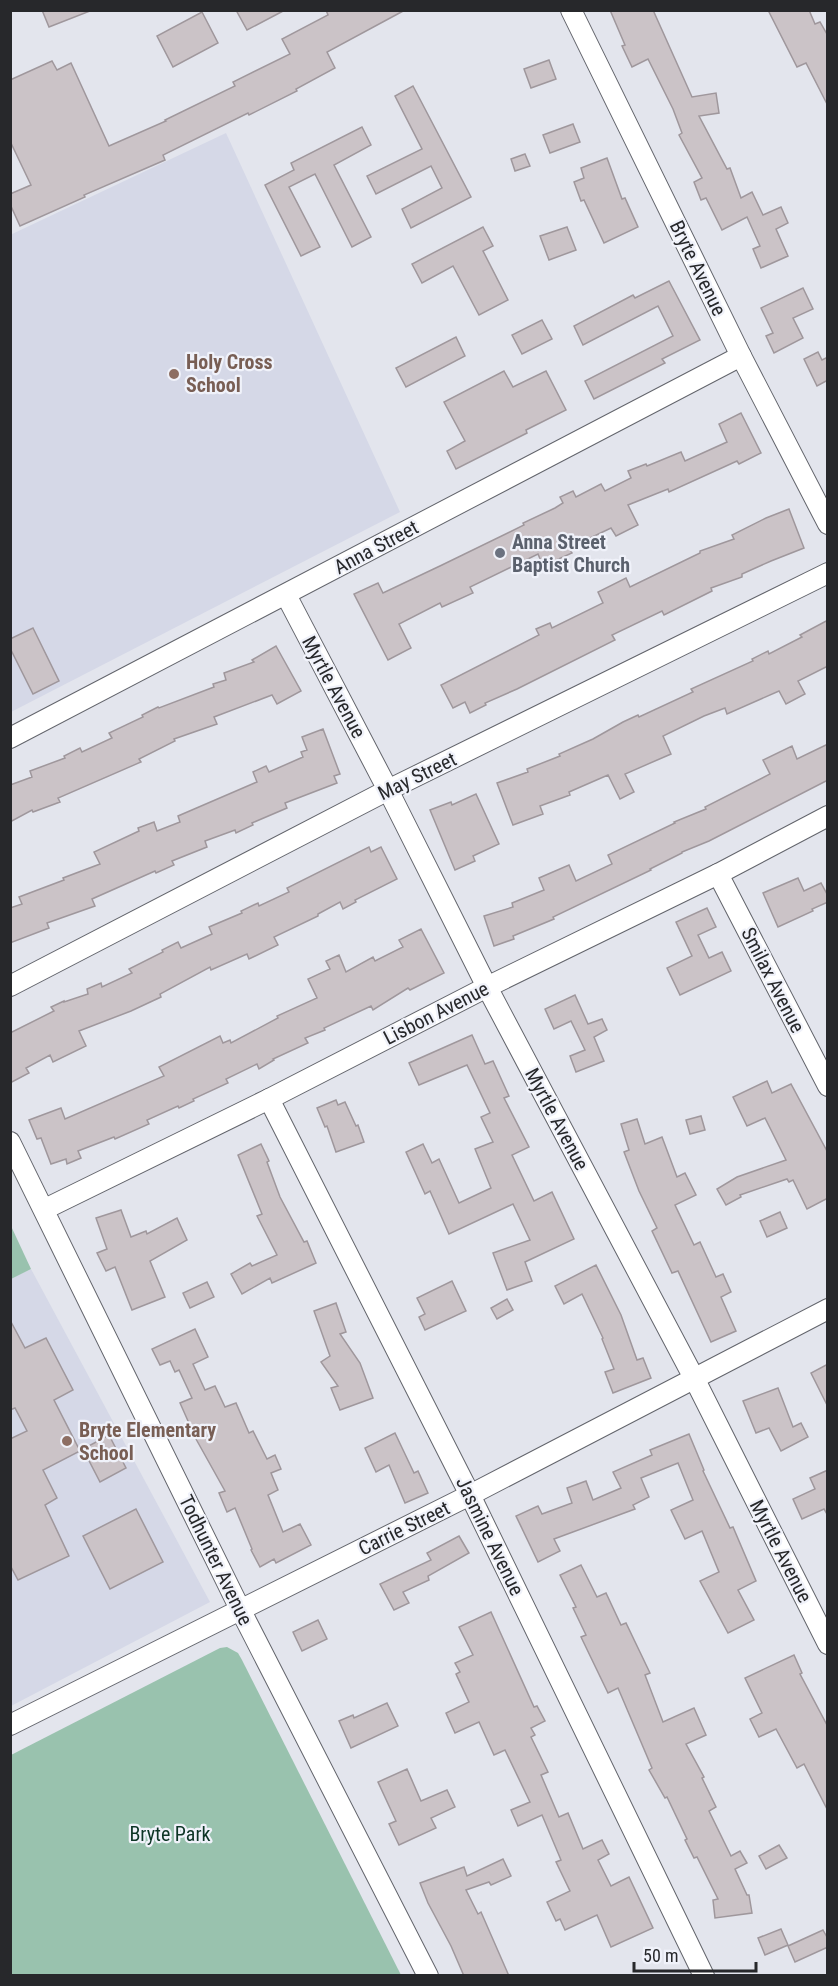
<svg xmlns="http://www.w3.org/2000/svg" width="838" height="1986" font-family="'Roboto Condensed',sans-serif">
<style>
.built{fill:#d5d8e7}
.green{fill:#99c2ae}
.building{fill:#cbc3c7;stroke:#9f979c;stroke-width:1.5}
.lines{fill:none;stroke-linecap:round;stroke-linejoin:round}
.minor-casing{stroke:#63656c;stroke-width:22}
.minor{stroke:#fff;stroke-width:20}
.education-dot{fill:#8d6e63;stroke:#f0f2fa;stroke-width:2}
.worship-dot{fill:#6b7280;stroke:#f0f2fa;stroke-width:2}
.labels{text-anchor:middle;stroke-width:4.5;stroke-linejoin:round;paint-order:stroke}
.street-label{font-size:20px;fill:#27282b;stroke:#f0f2fa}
.education-label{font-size:20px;font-weight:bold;fill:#785e54;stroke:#f0f2fa;text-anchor:start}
.worship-label{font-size:20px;font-weight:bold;fill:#5b616d;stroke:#f0f2fa;text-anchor:start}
.park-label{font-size:20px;fill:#0d3525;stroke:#f0f2fa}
</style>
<rect width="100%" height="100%" fill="#e3e5ed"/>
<g class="built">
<path d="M226,133l174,379 -389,200 -1,-477z"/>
<path d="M31,1269l179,333 -199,104 -1,-427z"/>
</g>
<g class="green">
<path d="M11,1226l20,43 -20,10h-1z"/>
<path d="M227,1647l11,6 4,7 159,315h-390v-220l209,-107z"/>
</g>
<g class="building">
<path d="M42,10h47l1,1 -41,16z"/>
<path d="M236,10h49l-38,20z"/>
<path d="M326,10h79l-78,42 8,16 -39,21 1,2 -48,24 -1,-2 -85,42 2,5 -81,35 1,2 -65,29 -10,-22v-10l21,-9 -21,-44v-61l42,-19 5,9 14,-7 38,83 57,-25 -1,-1 70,-34 -2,-4 57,-28 -8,-15 46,-24z"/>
<path d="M610,10h43l39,87 24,-4 3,20 -20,3 28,53 3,-1 11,30 11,-6 11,23 18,-8 7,16 -12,6 12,27 -27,12 -8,-19 7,-3 -13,-29 -25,13 -16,-32 -5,2 -7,-18 8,-4 -23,-43 3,-2 -9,-24 -25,-50 -16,8 -10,-21 3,-1z"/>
<path d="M768,10h41l6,14 5,-2 8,14v70l-22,-43 -9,4z"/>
<path d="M202,12l16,31 -45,24 -16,-31z"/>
<path d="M549,60l7,19 -25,9 -7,-19z"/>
<path d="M413,86l58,111 -60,31 -9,-19 40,-21 -11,-22 -55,28 -9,-18 55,-27 -27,-53z"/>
<path d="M573,124l7,18 -30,11 -7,-18z"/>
<path d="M362,127l9,18 -37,20 37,72 -19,10 -37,-73 -26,13 31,60 -19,9 -36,-71 29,-15 -3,-7z"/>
<path d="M525,154l5,12 -15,5 -4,-12z"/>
<path d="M607,158l15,41 3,-1 13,29 -34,16 -20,-43 -3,1 -7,-19 10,-4 -3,-10z"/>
<path d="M483,227l10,19 -10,5 25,49 -29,15 -26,-49 -31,17 -10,-19z"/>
<path d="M567,227l9,23 -27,10 -9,-24z"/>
<path d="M669,281l31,59 -38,19 3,4 -71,36 -9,-18 88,-45 -15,-30 -75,39 -9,-19 59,-31 2,3z"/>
<path d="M803,288l10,21 -20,9 10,20 -29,15 -8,-17 7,-3 -12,-25z"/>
<path d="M542,320l10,19 -30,15 -10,-19z"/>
<path d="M456,337l9,19 -59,31 -10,-19z"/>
<path d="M818,352l4,8 6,-3v23l-11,6 -13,-27z"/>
<path d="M504,371l9,16 33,-16 20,39 -40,20 1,3 -71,36 -9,-18 18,-10 -21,-39z"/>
<path d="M741,413l20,40 -22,11 -2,-3 -68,31 -1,-3 -40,16 10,20 -22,11 -5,-8 -42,20 3,5 -29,13 -5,-12 -68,33 3,6 -31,14 -2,-4 -41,21 12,24 -23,12 -34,-66 24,-11 5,10 59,-28 82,-40 -1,-2 32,-15 8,-5 -3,-6 13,-6 3,6 25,-13 4,7 26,-13 -3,-7 18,-7 1,2 34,-14 4,9 42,-19 -8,-18z"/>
<path d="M789,509l15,39 -33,13 -29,13v3l-31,11 1,3 -48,24 -2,-4 -50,24 3,5 -98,49 -32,14 1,2 -16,8 -5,-11 -12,6 -12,-23 98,-50 -3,-6 14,-6 2,5 51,-25 -5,-11 28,-14 4,9 70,-34v-2l34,-12 -2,-4 34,-17z"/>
<path d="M828,620v46l-30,15 7,13 -19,10 -7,-13 -52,23 -2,-6 -21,8 -41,20 8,18 -46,20 9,18 -14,7 -12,-24 -39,17 1,3 -30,11 3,8 -30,11 -16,-42 31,-11 -1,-3 33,-13 -1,-2 34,-15 30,-17 15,-7 1,2 54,-25 -2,-3 62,-28 -1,-2 16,-8 1,3 33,-17 -2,-2z"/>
<path d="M33,628l26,53 -26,13 -23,-46v-9z"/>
<path d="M276,646l25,45 -24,13 -5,-9 -58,22 3,7 -43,15 1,2 -36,18 2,3 -83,36 2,4 -27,10 -1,-2 -22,12v-37l22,-8 -2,-6 35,-13 -1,-2 16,-8 2,4 30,-14 -3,-5 34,-16 -1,-2 16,-8 1,1 55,-21 -1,-3 13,-4 -2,-7 30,-11 -2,-2z"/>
<path d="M323,729l17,45 -6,2 3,7 -52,20 2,5 -35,15 1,2 -17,8 -1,-3 -30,11 2,6 -35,14 2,4 -18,8 -1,-2 -63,28 3,7 -48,17 2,5 -39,15v-35l12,-4 -3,-7 45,-17 -1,-2 37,-14 -6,-12 45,-21 -1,-3 16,-6 3,9 23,-9 -2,-6 79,-34 -4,-10 13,-6 3,6 34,-15 -2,-5 6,-2 -5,-13z"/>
<path d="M828,744v36l-119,61 -27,11v1l-32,16 1,1 -98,47 1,2 -41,17 1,3 -20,7 -10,-30 29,-9 -1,-4 32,-13 -5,-12 30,-13 7,16 36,-17 -4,-9 67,-32 -1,-1 32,-13 -1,-2 65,-33 -7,-14 29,-14 5,13z"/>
<path d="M476,794l23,50 -26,12 2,5 -20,9 -25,-60 21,-8 1,3z"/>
<path d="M369,847l2,5 10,-5 16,32 -42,21 1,2 -13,7 -3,-7 -22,12v2l-44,21 4,8 -29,14 -2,-5 -36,16 -1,-3 -50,27 1,3 -30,14 -52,20 7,15 -33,16 -3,-7 -24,13 3,5 -19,10v-50l44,-22 -3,-4 13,-6v1l24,-8 -1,-5 14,-6 1,4 30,-14 -3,-4 34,-17 -1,-2 16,-8 3,6 31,-14 -3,-7 33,-14 -1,-2 17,-8 1,3 30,-14 -2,-4z"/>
<path d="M798,878l6,13 17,-8 7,13v6l-16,7 1,2 -35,16 -15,-34z"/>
<path d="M707,908l9,19 -18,8 11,23 13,-6 9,19 -51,24 -13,-27 25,-12 -16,-34z"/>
<path d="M421,929l23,44 -34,17 -2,-2 -35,22 -2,-4 -47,22 1,2 -20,8 3,5 -35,16 1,1 -15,9 -2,-5 -31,15 2,4 -35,16 1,2 -15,7 -1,-2 -31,14 2,4 -34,15 -1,-2 -36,14 3,7 -14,6 -1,-5 -15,5 -10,-26 -4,1 -8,-19 32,-12 4,11 99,-43 -5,-9 61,-31 3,7 7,-3 1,3 47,-25 -1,-2 40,-18 -9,-19 22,-10 -4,-8 13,-6 7,17 27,-15 2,4 28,-14 -4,-7z"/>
<path d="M575,995l13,29 14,-5 5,11 -13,7 10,24 -28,11 -6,-16 15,-6 -14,-29 -17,8 -9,-20z"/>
<path d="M472,1035l13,29 8,-3 16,35 -5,2 25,49 -17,8 22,46 18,-9 22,47 -49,23 7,19 -25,9 -14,-37 37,-13 -17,-36 -64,30 -19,-43 -5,3 -19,-42 17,-8 9,19 7,-4 20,44 32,-15 -16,-39 18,-7 -12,-25 9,-4 -23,-48 -48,20 -10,-22z"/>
<path d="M767,1081l5,12 19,-9 37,69v45l-21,11 -14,-29 -4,2 -2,-3 -47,16 1,2 -15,8 -9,-16 20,-12 49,-17 -21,-42 -18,8 -14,-29z"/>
<path d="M336,1100l2,5 7,-3 11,24 2,-1 6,17 -28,10 -9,-26 -2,1 -8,-19z"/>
<path d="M701,1116l4,14 -15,4 -4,-14z"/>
<path d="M637,1119l8,25 17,-7 15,40 8,-4 11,22 -21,10 19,40 6,-3 16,35 7,-3 8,18 -10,5 15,34 -25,11 -33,-71 -6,2 -20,-42 5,-3 -18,-37 -15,-39 5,-2 -8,-26z"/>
<path d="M261,1144l8,17 -2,1 13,35 24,45 3,-1 9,22 -44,20 -2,-5 -28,16 -11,-20 19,-11 2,3 25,-11 -20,-39 5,-2 -24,-59z"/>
<path d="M121,1210l10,27 15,-6 1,3 30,-16 10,22 -37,21 15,36 -33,13 -17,-43 -9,4 -9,-18 10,-4 -11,-31z"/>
<path d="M780,1212l7,16 -20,9 -7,-16z"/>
<path d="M596,1265l25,50 16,45 6,-2 8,20 -38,15 -8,-21 9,-3 -12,-30 1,-1 -21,-44 -18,10 -9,-18z"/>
<path d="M452,1281l14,30 -41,19 -6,-13 6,-3 -8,-16z"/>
<path d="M207,1282l7,15 -24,11 -7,-15z"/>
<path d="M507,1299l6,11 -16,9 -6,-11z"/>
<path d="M336,1303l10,29 -6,2 20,29 13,35 -33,12 -9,-22 7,-2 -17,-24 9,-6 -16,-45z"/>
<path d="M10,1320l15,28 21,-10 27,52 -19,10 26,51 -37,19 14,28 -12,7 24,51 -51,24 -8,-15v-126l17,-8 -12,-23 -5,2z"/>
<path d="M195,1329l13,28 -15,7 12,26 10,-4 10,21 11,-4 13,30 4,-2 14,28 8,-4 6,14 -10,4 7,17 -10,5 15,37 17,-8 11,21 -35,18 -2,-4 -14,8 -9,-17 1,-1 -17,-41 -8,4 -8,-19 6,-2 -29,-52 -16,-36 12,-5 -13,-28 -4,2 -5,-11 -10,4 -8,-16z"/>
<path d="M828,1364v43l-17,-34z"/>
<path d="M778,1388l15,39 8,-4 7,14 -27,14 -12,-23 -13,5 -13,-32z"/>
<path d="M395,1433l19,40 4,-2 10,22 -23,10 -16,-38 -13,7 -11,-24z"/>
<path d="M689,1434l15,36 -1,1 27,57 3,-1 23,54 -18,9 16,30 -26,13 -28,-52 19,-9 -17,-41 -17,8 -14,-29 22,-10 -15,-37 -37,15 8,19 -16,8 2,4 -81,30 6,12 -22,11 -22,-46 22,-10 4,8 30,-11 -5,-15 19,-7 7,19 28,-12 -8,-16 39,-17 -2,-5z"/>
<path d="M109,1435l17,33 -26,14 -17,-33z"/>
<path d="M828,1470v46l-4,-7 -22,10 -9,-20 22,-10 -5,-11z"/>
<path d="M136,1509l27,53 -53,27 -27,-53z"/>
<path d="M459,1536l10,17 -41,23 1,4 -26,12 6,11 -15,7 -14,-26 51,-24 -4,-7z"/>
<path d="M581,1565l16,32 9,-4 15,32 5,-2 24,50 -5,2 18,47 31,-14 12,27 -20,9 18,33 -2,1 14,29 -7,4 22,45 9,-5 7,12 -12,6 12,26h2l3,18 -37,5 -2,-18 5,-1 -21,-42 -3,1 -9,-18 2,-1 -20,-42 -2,1 -16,-28 3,-2 -34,-80 -10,5 -27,-56 5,-2 -13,-27 3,-1 -16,-32z"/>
<path d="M491,1612l43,95 3,-1 8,15 -14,7 4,7 -4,2 17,35 -7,3 18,42 9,-4 15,36 19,-9 7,14 -11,6 13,26 18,-9 24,51 -42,19 -14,-32 -32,15 -5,-11 -4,2 -9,-19 23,-11 -14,-29 5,-2 -19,-45 -24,11 -7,-16 19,-8 -25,-52 -11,5 -15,-33 -24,11 -9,-20 23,-11 -13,-28 4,-2 -5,-9 18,-8 -14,-28z"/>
<path d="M318,1620l9,19 -25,12 -9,-19z"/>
<path d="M794,1655l8,18 -2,1 28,53v84l-24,-47 -7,4 -21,-39 -17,8 -9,-18 12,-6 -17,-35z"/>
<path d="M387,1703l11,23 -47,22 -12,-27 14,-6 1,3z"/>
<path d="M407,1769l14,32 26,-11 8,17 -24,11 5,10 -37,17 -10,-21 7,-3 -18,-39z"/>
<path d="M779,1845l8,13 -21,11 -7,-13z"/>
<path d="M503,1859l8,17 -20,9 -2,-3 -23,8 12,24 3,-2 28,64h-45l-13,-30 -23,-43 -8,-20 44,-16 3,9z"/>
<path d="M781,1929l7,16 -23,10 -7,-17z"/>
<path d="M823,1930l5,9v8l-33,15 -7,-16z"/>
</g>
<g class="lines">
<defs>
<g id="minor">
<path d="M571,10l170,346 87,168"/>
<path d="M286,595l102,195 99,197 207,391 134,266"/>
<path d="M10,738l731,-382"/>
<path d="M718,874l110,212"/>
<path d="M10,986l378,-196 440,-217"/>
<path d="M269,1099l201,396 234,481"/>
<path d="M10,1142l230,467 188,367"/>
<path d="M45,1209l224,-110 218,-112 231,-113 110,-58"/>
<path d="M10,1725l460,-230 358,-186"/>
</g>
</defs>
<use href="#minor" class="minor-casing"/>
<use href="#minor" class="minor"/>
</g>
<g class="education-dot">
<circle cx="174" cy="374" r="6"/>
<circle cx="67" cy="1441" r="6"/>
</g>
<circle class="worship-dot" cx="500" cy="553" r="6"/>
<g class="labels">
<g class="street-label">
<text transform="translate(698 268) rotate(64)" y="7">Bryte Avenue</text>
<text transform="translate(376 547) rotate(-28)" y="7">Anna Street</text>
<text transform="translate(334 687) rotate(62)" y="7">Myrtle Avenue</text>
<text transform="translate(417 776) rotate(-26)" y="7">May Street</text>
<text transform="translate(773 980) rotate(63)" y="7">Smilax Avenue</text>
<text transform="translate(436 1013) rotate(-27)" y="7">Lisbon Avenue</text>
<text transform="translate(557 1119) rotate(62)" y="7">Myrtle Avenue</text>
<text transform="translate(404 1528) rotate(-26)" y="7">Carrie Street</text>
<text transform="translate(490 1536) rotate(64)" y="7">Jasmine Avenue</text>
<text transform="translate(781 1551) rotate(63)" y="7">Myrtle Avenue</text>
<text transform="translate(216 1560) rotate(64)" y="7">Todhunter Avenue</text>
</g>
<g class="education-label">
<text x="186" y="369">Holy Cross<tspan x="186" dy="23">School</tspan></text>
<text x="79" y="1437">Bryte Elementary<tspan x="79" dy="23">School</tspan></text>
</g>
<g class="worship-label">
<text x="512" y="549">Anna Street<tspan x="512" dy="23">Baptist Church</tspan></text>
</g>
<g class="park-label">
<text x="170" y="1841">Bryte Park</text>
</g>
</g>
<rect width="838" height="1986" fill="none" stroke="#27282b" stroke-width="24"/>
<path d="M634 1962v9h122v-9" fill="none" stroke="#27282b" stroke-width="3"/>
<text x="643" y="1962" font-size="18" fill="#27282b" stroke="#f0f2fa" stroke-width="4.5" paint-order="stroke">50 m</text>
</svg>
